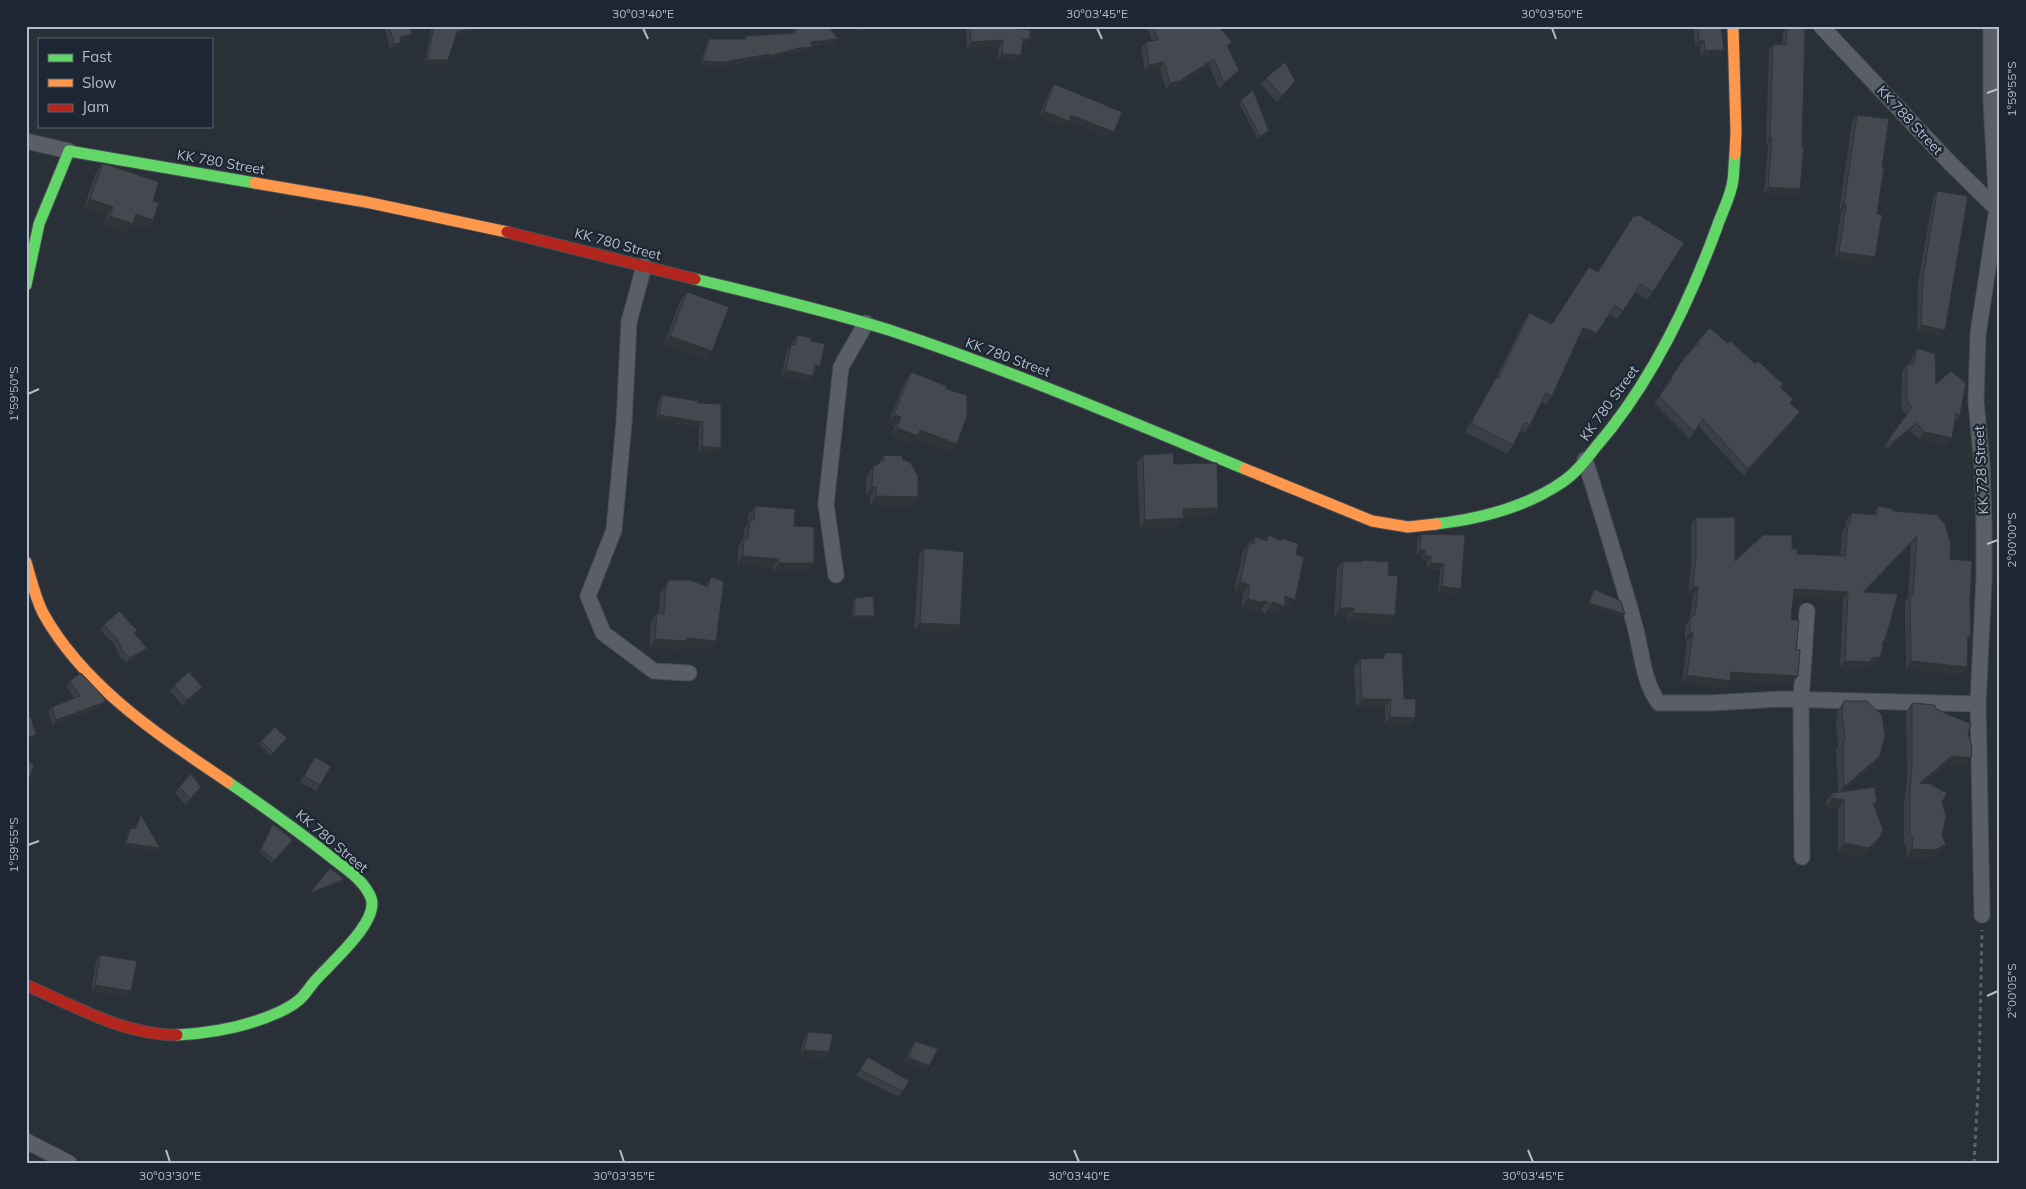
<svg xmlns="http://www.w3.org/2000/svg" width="2026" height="1189" font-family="Mulish,sans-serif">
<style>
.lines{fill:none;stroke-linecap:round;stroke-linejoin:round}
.street-casing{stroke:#484c53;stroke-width:17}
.fast-casing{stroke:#484c53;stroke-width:13}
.slow-casing{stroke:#484c53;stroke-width:13}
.jam-casing{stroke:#484c53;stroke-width:13}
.path{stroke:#5d636a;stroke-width:3;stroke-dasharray:4 4;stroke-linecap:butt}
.street{stroke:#5a5e66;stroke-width:15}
.fast{stroke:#63d668;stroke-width:11}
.slow{stroke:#ff974d;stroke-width:11}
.jam{stroke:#b3261e;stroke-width:11}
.wall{fill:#3a3f45}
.shaded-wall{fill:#303338}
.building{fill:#444950;stroke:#303338}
.ticks{fill:none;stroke:#b4bcc9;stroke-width:2}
.labels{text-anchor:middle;stroke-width:4.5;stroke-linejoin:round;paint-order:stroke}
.street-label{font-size:14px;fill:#b4bcc9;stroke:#1d2633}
.neatline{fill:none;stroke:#b4bcc9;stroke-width:2}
.ticks-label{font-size:12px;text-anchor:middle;fill:#b4bcc9}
</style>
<rect width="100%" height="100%" fill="#2a3038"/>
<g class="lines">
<defs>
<g id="street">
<path d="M1821,26l129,137 50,49"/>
<path d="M26,141l43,10"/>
<path d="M644,266l-15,56 -5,101 -10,107 -26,66 15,37 51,38 35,2"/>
<path d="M1585,460c17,54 34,108 49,163 8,26 8,58 25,80h52l70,-4 197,5"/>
<path d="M836,575l-10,-71 15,-137 25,-44"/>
<path d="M1802,857l-1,-157 6,-89"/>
<path d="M1982,915l-4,-211 6,-125v-53l-2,-61 -6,-64 2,-67 19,-125 -6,-108v-75"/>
<path d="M26,1141l43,22"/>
</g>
<g id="fast">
<path d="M695,279c65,16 130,31 194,51 121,40 238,90 356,139"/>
<path d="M26,285l13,-61 30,-73 186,32"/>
<path d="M1436,524c43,-5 88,-16 125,-41 14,-9 24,-22 34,-35 55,-63 93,-142 122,-221 5,-15 14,-31 16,-47 1,-8 1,-17 2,-26"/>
<path d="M177,1035c34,-2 69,-8 100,-22 7,-3 16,-8 22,-13 6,-5 10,-12 15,-18 14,-17 66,-60 57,-84 -7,-18 -25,-29 -39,-40 -34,-27 -69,-52 -104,-76"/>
</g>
<g id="slow">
<path d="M1733,26l3,105 -1,23"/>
<path d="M255,183l111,19 141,30"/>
<path d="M1245,469l127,52 36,6 28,-3"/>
<path d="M26,562c5,17 9,35 17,51 41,74 117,123 185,169"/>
</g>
<g id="jam">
<path d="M507,232l188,47"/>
<path d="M26,985c49,21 97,50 151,50"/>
</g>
</defs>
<use href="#street" class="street-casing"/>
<use href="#fast" class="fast-casing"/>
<use href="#slow" class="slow-casing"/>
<use href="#jam" class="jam-casing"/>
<path class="path" d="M1974,1163l5,-89 3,-144"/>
<use href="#street" class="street"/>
<use href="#fast" class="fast"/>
<use href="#slow" class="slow"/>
<use href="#jam" class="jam"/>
</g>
<g class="wall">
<path d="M384,26h26l-2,13 -7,2 -3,6 -8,2z"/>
<path d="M432,26h56l-32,10 -11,28 -21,1z"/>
<path d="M860,26h12l-10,5z"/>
<path d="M966,26h22l42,13 -5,6h-3l-5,16 -19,-2 1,-13 -32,2z"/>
<path d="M1147,26h72l9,22 11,22 -5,6 -15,13 -10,-24 -34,22 -9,2 -6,-21 -15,3 -4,-23 5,-6 6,-1z"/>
<path d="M1693,26h28l-1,30 -19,1 -1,-11 -5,1z"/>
<path d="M1787,27l9,168 -32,-2 4,-49h-2l3,-94 4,-6h9l1,-11z"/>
<path d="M795,29l40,15 -24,2 1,1 -4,5h-13l-29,9 1,-3 -46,9 -21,-1 6,-22 3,-5h35l2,-3 46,-3z"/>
<path d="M1266,78l25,9 -14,15 -16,-18z"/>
<path d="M1054,84l55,54 -41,-16 -3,5 -26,-10 11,-27z"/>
<path d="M1241,100l28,31 -2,3 -9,5 -19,-36z"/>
<path d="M1857,115l25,52 -5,47 -7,51 -36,-6 7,-47 -2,-1 13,-89z"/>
<path d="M103,163l50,38v19l-6,9 -15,-5 -5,9 -23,-8 3,-9 -23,-8 12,-36z"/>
<path d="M1937,191l8,139 -4,6 -24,-5 1,-48 15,-86z"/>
<path d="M1633,217l20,75 -6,8 -12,-8 -18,27 -8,-5 -18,27 -12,-4 -27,59 -6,8 -5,-2 -11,23 -6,8 -3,-2 -8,14 -6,9 -42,-22 25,-45 6,-9 28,-57 5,-8 23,10 45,-51z"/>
<path d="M687,292l25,59 -6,9 -42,-15 16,-44z"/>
<path d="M798,335l13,6 5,31h-2l-1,4 -4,6 -28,-6 6,-26 4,-6h1l1,-3z"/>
<path d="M1698,341l29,2 56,41 -2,4 9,15 6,16 -52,57 -46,-50 -8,13 -36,-36 13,-17 -1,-1 18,-27 10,-10 -1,-1z"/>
<path d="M1917,348l19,36 24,31 -5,7 -3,16 -6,8 -27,-7 -9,-8 -22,18 -4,-3 23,-31 -6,-6 1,-37 5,-8h3l2,-8z"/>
<path d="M911,372l35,17 5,64 -35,-14 -3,5 -22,-8 4,-10 -7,-2 17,-43z"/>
<path d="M662,395l35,8 24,45 -4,5 -19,-1 1,-25 -44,-7 4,-20z"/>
<path d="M884,455l34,42 -7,9 -41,-1v-9h-4v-20l7,-9 6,-4z"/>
<path d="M1143,455l31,9 44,44 -6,8 -28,1 -6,9 -38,2 -3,-65z"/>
<path d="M755,506l39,20 14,46 -35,-1v-4l-36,-2 1,-18 5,-8 1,-10 4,-5v-9z"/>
<path d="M1878,506l15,5 46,7 11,41 20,41 -3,67 -5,8 -56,-6 -1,-67 3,-4 3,-55 -47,50 18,51 -2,13 -5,7 -6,1 -3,4 -26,-1 3,-69 -50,-2 -2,23 2,63 -63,-3 -5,8 -43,-5 5,-42 -2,-1v-14l5,-8 3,-23 -5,-1 3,-30v-39l5,-7 39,43 57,-12 5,5 43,2 2,-24 3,-4 1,-7 5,-8 22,2z"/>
<path d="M1421,534l40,55 -4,5 -19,-3 2,-21 -13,-1v-7l-6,-1 1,-5h-5v-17z"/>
<path d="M1269,535l11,6 2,-3 14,17 -1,45 -7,9 -4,-2 -5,8 -12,-4 -2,3 -4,-4 -7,1 -13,-3 2,-14 -9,-3 9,-40 6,-9 2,1 4,-6 10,3z"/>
<path d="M924,548l31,84 -41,-2 5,-74z"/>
<path d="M1362,560l26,15 1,49 -42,-3 1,-4 -14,-1 3,-47 6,-8 17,1z"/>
<path d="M711,577l-2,73 -27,-3 -2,3 -31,-2 2,-26 6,-9h2l1,-19 9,-14 36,6z"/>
<path d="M1594,589l29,28 -36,-11 5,-14z"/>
<path d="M855,598l20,18 -2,3h-21l1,-18z"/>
<path d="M104,625l31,8 12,15 -4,5 -16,10 -7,-6 -6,-13 -14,-14z"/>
<path d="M1385,653l19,46 11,19 -6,8 -24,-1v-18h-29l-2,-40 6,-8 22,-1z"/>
<path d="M70,681l31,26 -48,18 -5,-13 4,-5 23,-8 -9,-13z"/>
<path d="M174,685l28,2 -4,6 -15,13 -13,-15z"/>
<path d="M1844,701l36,55 -6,9 -31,26 32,16 5,30 -7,9 -10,11 -25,-5v-43l-12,-2v-5l6,-9 6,-1 -2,-43 2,-2 -2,-26 2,-11z"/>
<path d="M1912,703l24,6 32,24 -3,34 -19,-2 -22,18 18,19v34l4,8 -6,8 -11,6h-23l1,-12 -3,-2v-44l3,-22 -1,-66z"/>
<path d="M287,738l-16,18 -12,-12 2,-3z"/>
<path d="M315,757l5,28 -4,6 -16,-9z"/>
<path d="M179,787l18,6 -11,12 -11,-12z"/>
<path d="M141,815l17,36 -34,-5 4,-14 2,-3 5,-1 4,-10z"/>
<path d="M273,824l17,19 -18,20 -13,-11z"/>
<path d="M100,955l27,42 -36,-6 5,-30z"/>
<path d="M808,1032l17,26 -25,-1 4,-19z"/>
<path d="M915,1041l10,31 -20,-9 6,-16z"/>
<path d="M868,1057l35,34 -4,6 -43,-21z"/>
</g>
<g class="shaded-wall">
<path d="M477,26h11l-34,11 3,-5z"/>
<path d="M528,26h6l-10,4 2,-3z"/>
<path d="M866,26h6l-10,5z"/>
<path d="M412,34l-4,5 -11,3 3,-5z"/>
<path d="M838,39l-3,5 -28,2 4,-4z"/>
<path d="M1023,39h7l-5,6h-6z"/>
<path d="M1003,40l-4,6 -32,2 4,-6z"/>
<path d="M1699,41h5l-4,5 -5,1z"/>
<path d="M401,43l-3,4 -8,2 4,-5z"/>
<path d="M812,47l-4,5h-13l-29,9 3,-5 30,-8z"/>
<path d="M1724,50l-4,6 -19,1 4,-6z"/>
<path d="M770,54l-3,4 -46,9 -21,-1 3,-5z"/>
<path d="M1002,54l19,1 -4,6 -19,-2z"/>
<path d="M1214,59l-5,6 -34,22 -9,2 4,-6z"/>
<path d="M427,60h21l-3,4 -21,1z"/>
<path d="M1164,62l-4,6 -15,3 4,-6z"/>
<path d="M1239,70l-5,6 -15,13 5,-6z"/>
<path d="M1295,81l-4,6 -14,15 5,-6z"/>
<path d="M1044,111l27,4 43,17 -5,6 -41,-16 -3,5 -26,-10z"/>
<path d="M1269,131l-2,3 -9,5 2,-3z"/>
<path d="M1770,138h2l-4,6h-2z"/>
<path d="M1768,187l32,2 -4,6 -32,-2z"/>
<path d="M90,199l23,8 -6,9 -23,-8z"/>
<path d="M1844,204l2,1 -5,7 -2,-1z"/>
<path d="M136,214l17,6 -6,9 -15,-5 -5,9 -23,-8 6,-9z"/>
<path d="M1839,252l36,5 -5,8 -36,-6z"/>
<path d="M1921,325l24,5 -4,6 -24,-5z"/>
<path d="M1583,328l14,5 -6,8 -14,-5z"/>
<path d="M670,336l42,15 -6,9 -42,-15z"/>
<path d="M815,365l5,1 -4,6 -5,-1z"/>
<path d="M786,370l27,6 -4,6 -28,-6z"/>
<path d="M1800,412l-4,7 -52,57 4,-7z"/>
<path d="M659,415l44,7 -4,5 -44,-7z"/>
<path d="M894,415l7,2 -6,9 -7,-2z"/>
<path d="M1916,423l-6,8 -22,18 5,-7z"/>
<path d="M897,428l23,2 37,14 -6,9 -35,-14 -3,5 -22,-8z"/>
<path d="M1924,432l28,6 -6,8 -27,-7z"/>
<path d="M702,446l19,2 -4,5 -19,-1z"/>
<path d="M872,487h4l-6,9h-4z"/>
<path d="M876,496l42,1 -7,9 -41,-1z"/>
<path d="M1218,508l-6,8 -34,1 5,-8z"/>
<path d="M1184,518l-6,8 -38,2 5,-8z"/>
<path d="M1917,536l-6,7 -54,57 6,-8z"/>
<path d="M1420,550h6l-4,6h-5z"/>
<path d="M743,556l36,3 -6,8 -36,-2z"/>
<path d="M1425,556h6l-4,6 -6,-1z"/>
<path d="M779,563h35l-6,9 -35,-1z"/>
<path d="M1431,563l13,1 -4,6 -13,-1z"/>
<path d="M1240,582l10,3 -7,9 -9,-3z"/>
<path d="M1442,586l19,3 -4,5 -19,-3z"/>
<path d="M1693,587h5l-5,8 -5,-1z"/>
<path d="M1794,589l54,3 -5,7 -55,-2z"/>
<path d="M1285,596l10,4 -7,9 -4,-2 -5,8 -12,-4 6,-9z"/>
<path d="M1248,599l19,2 -6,9 -7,1 -13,-3z"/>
<path d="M1589,603l36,11 -2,3 -36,-11z"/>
<path d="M1340,608h14l-6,9 -14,-1z"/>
<path d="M1353,613l42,2 -6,9 -42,-3z"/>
<path d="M854,616h21l-2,3h-21z"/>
<path d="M920,623l40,2 -5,7 -41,-2z"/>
<path d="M1690,633h3l-6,8 -2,-1z"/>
<path d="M687,638l29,3 -7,9 -27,-3 -2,3 -31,-2 6,-9z"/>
<path d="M147,648l-4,5 -16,10 3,-5z"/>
<path d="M1880,657l-5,7 -6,1 -3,4 -26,-1 5,-7z"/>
<path d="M1911,661l56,6 -5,8 -56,-6z"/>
<path d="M1731,672l67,4 -5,7 -67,-3z"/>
<path d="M1687,675l43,6 -5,7 -43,-5z"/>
<path d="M202,687l-4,6 -15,13 4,-6z"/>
<path d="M1362,699h29l-6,8h-29z"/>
<path d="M105,702l-4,5 -48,18 3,-5z"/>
<path d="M1390,717l25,1 -6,8 -24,-1z"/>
<path d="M36,735l-2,4 -8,2v-3z"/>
<path d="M1880,756l-6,9 -36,31 6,-9z"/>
<path d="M1952,756l19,2 -6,9 -19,-2 -32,26 6,-8z"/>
<path d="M201,787l-4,6 -11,12 4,-6z"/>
<path d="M1832,798l12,2 -6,9 -12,-2z"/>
<path d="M1880,837l-7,9 -10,11 -25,-5 6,-9z"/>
<path d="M126,843l34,5 -2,3 -34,-5z"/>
<path d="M1946,844l-6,8 -11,6h-23l6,-9z"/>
<path d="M344,879l-2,3 -34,14 2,-3z"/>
<path d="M95,985l36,6 -4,6 -36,-6z"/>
<path d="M804,1050l25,2 -4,6 -25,-1z"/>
<path d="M909,1057l20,9 -4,6 -20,-9z"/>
</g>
<g class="building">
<path d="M389,26h21l2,8 -12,3 1,6 -7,1z"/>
<path d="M434,26h43l-20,6 -9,28h-21z"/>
<path d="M807,26h21l10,13 -27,3 1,5 -13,1 -30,8 1,-2 -46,8 -21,-1 6,-22h37v-3l49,-3v-4z"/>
<path d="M970,26h18l42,4v9h-7l-2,16 -19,-1 1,-14 -32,2z"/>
<path d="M1153,26h66l2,3 11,13 -5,4 12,24 -15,13 -10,-24 -35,22 -9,2 -6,-21 -15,3 -3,-23 12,-2z"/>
<path d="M1698,26h23l3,24 -19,1 -1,-10h-5z"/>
<path d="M1787,27l18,2 -3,117h2l-4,43 -32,-2 4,-49h-2l3,-94 13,1z"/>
<path d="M1285,62l10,19 -13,15 -16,-18z"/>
<path d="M1054,84l68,28 -8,20 -43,-17 -2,6 -25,-10z"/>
<path d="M1253,90l16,41 -9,5 -19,-36z"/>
<path d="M1857,115l32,4 -7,48h2l-7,47 5,1 -7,42 -36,-5 7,-47 -2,-1z"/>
<path d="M103,163l56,19 -6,19 6,2 -6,17 -17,-6 -3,10 -23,-8 3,-9 -23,-8z"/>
<path d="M1937,191l31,5 -23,134 -24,-5 2,-48z"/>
<path d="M1639,215l45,28 -31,49 -12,-8 -18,27 -8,-6 -18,28 -14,-5 -31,68 -6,-3 -16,32 -5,-3 -12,23 -42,-22 25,-45 2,1 31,-66 23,11 37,-57 9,5 35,-55z"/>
<path d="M687,292l42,15 -17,44 -42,-15z"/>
<path d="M1710,328l17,15 4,-2 24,23 3,-3 25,23 -3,3 13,12 -3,4 10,9 -52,57 -45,-50 -9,13 -35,-36 13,-17 -1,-1 13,-20 16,-16 -2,-1z"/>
<path d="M798,335l13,3v3l14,3 -5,22 -5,-1 -2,11 -27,-6 5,-26 4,1z"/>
<path d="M1917,348l18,6 1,30 15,-13 15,12 -6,32 -4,-2 -4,25 -28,-6 -8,-9 -23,19 -4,-3 23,-32 -5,-6v-37h7z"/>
<path d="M911,372l36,14 -1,3 21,6v21l-10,28 -37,-14 -2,6 -21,-8 4,-11 -7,-2z"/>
<path d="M662,395l36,6 -1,2 24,1v44l-19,-2 1,-24 -44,-7z"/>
<path d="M1173,453l1,11 43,-1 1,45 -35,1 1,9 -39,2 -2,-65z"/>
<path d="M884,455l18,1 1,4 7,2 8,14v21l-42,-1v-9h-4l1,-20 11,-7z"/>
<path d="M755,506l40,3 -1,17 20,1v36h-35v-4l-36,-3 1,-18h4l2,-18h4z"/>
<path d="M1878,506l15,3v2l45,4 1,3 6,6 6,20 -1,15 22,2 -2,39 1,36h-3l-1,31 -56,-6 -1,-66h3l4,-59 -54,56 35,2 -12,43 -4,7 1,3 -3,10 -8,1 -1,4 -26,-1 3,-69 -54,-3 -3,31h8l-3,30h4l-2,26 -67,-4 -1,9 -43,-6 6,-42h-3v-15l5,-3 3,-28h-5l3,-31v-38l39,-1v44l28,-26h29v14h5v5l48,2 3,-32h2l1,-11 26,2z"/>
<path d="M1421,534l44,1 -4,54 -19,-3 2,-22 -13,-1v-7h-6l1,-6h-6z"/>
<path d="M1269,535l12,6 1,-3 16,6 -2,11 8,2 -9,43 -10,-4v10l-12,-4 -2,3 -4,-4 -7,1 -12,-3 2,-14 -10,-3 9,-40 5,2 1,-7 12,4z"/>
<path d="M924,548l40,4 -4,73 -40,-2z"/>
<path d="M1362,560l27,2 -1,13 10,1 -3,39 -42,-2 1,-5h-14l3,-47 19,1z"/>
<path d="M711,577l13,4 -8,60 -29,-3 -1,3 -31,-2 2,-26 7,1 2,-29 3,-5h21l18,7z"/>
<path d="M1594,589l27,12 4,13 -36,-11z"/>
<path d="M873,596l2,20h-21l1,-18z"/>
<path d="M119,611l18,19 -3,3 13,15 -17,10 -7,-6 -6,-13 -13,-14z"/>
<path d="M1385,653h17l2,46h12l-1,19 -25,-1 1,-18h-29l-2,-40 24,-1z"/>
<path d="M189,672l13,15 -15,13 -13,-15z"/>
<path d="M81,673l23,24 1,5 -49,18 -4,-13 28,-11 -10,-15z"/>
<path d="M1844,701h23l15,14 3,20 -5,21 -36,31 -1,-47h2l-3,-28z"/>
<path d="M1912,703l23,2 1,4 35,15 -3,9 4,14 -1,11 -19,-2 -32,27 10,1 17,9 -5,9 4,14 -4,20 4,8 -11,6 -23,-1 1,-12 -3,-1v-45l2,-22z"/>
<path d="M31,717l5,18 -10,3v-20z"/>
<path d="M275,727l12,11 -14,15 -12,-12z"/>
<path d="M315,757l16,9 -11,19 -16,-9z"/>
<path d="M26,758l2,4 6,2 -5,15 -3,-1z"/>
<path d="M191,774l10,13 -11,12 -11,-12z"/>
<path d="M1875,787l2,16h-4l10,26 -3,8 -11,11 -25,-5v-43l-12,-2v-5z"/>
<path d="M141,815l19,33 -34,-5 4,-14 6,-1z"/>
<path d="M273,824l20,16 -19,20 -13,-11z"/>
<path d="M330,868l14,11 -34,14z"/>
<path d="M100,955l37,6 -6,30 -36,-6z"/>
<path d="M808,1032l25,2 -4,18 -25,-2z"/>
<path d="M915,1041l23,8 -9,17 -20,-9z"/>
<path d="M868,1057l41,24 -6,10 -43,-21z"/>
</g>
<path class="ticks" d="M643,28l5,11M1097,28l5,11M1552,28l4,11M1987,93l11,-4M28,394l11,-5M1987,544l11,-4M28,845l11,-4M1987,996l11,-5M166,1150l4,12M620,1150l4,12M1074,1150l5,12M1528,1150l5,12"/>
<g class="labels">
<g class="street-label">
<text transform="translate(1910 120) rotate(47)" y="5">KK 788 Street</text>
<text transform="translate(221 162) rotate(10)" y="5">KK 780 Street</text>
<text transform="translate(618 244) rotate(15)" y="5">KK 780 Street</text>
<text transform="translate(1008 357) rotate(20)" y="5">KK 780 Street</text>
<text transform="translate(1609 403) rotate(-54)" y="5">KK 780 Street</text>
<text transform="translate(1981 470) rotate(-93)" y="5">KK 728 Street</text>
<text transform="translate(332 841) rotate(40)" y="5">KK 780 Street</text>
</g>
</g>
<rect width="2026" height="1189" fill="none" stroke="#1d2633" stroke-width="55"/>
<rect x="38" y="38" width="175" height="90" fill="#1d2633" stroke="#59626f"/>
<rect x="48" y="54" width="25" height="8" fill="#63d668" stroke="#59626f"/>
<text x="82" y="62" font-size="15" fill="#b4bcc9">Fast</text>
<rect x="48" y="79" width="25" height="8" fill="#ff974d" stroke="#59626f"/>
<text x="82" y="88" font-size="15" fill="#b4bcc9">Slow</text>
<rect x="48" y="104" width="25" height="8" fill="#b3261e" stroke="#59626f"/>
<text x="82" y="112" font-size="15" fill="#b4bcc9">Jam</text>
<rect x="28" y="28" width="1970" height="1134" class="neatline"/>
<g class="ticks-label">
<text x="643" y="18">30°03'40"E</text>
<text x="1097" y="18">30°03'45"E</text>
<text x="1552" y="18">30°03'50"E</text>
<text transform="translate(2012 89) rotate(-90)" y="4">1°59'55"S</text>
<text transform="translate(14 394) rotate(-90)" y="4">1°59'50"S</text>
<text transform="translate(2012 540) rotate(-90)" y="4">2°00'00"S</text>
<text transform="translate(14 845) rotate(-90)" y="4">1°59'55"S</text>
<text transform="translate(2012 991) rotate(-90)" y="4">2°00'05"S</text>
<text x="170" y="1180">30°03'30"E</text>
<text x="624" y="1180">30°03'35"E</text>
<text x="1079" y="1180">30°03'40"E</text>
<text x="1533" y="1180">30°03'45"E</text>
</g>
</svg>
